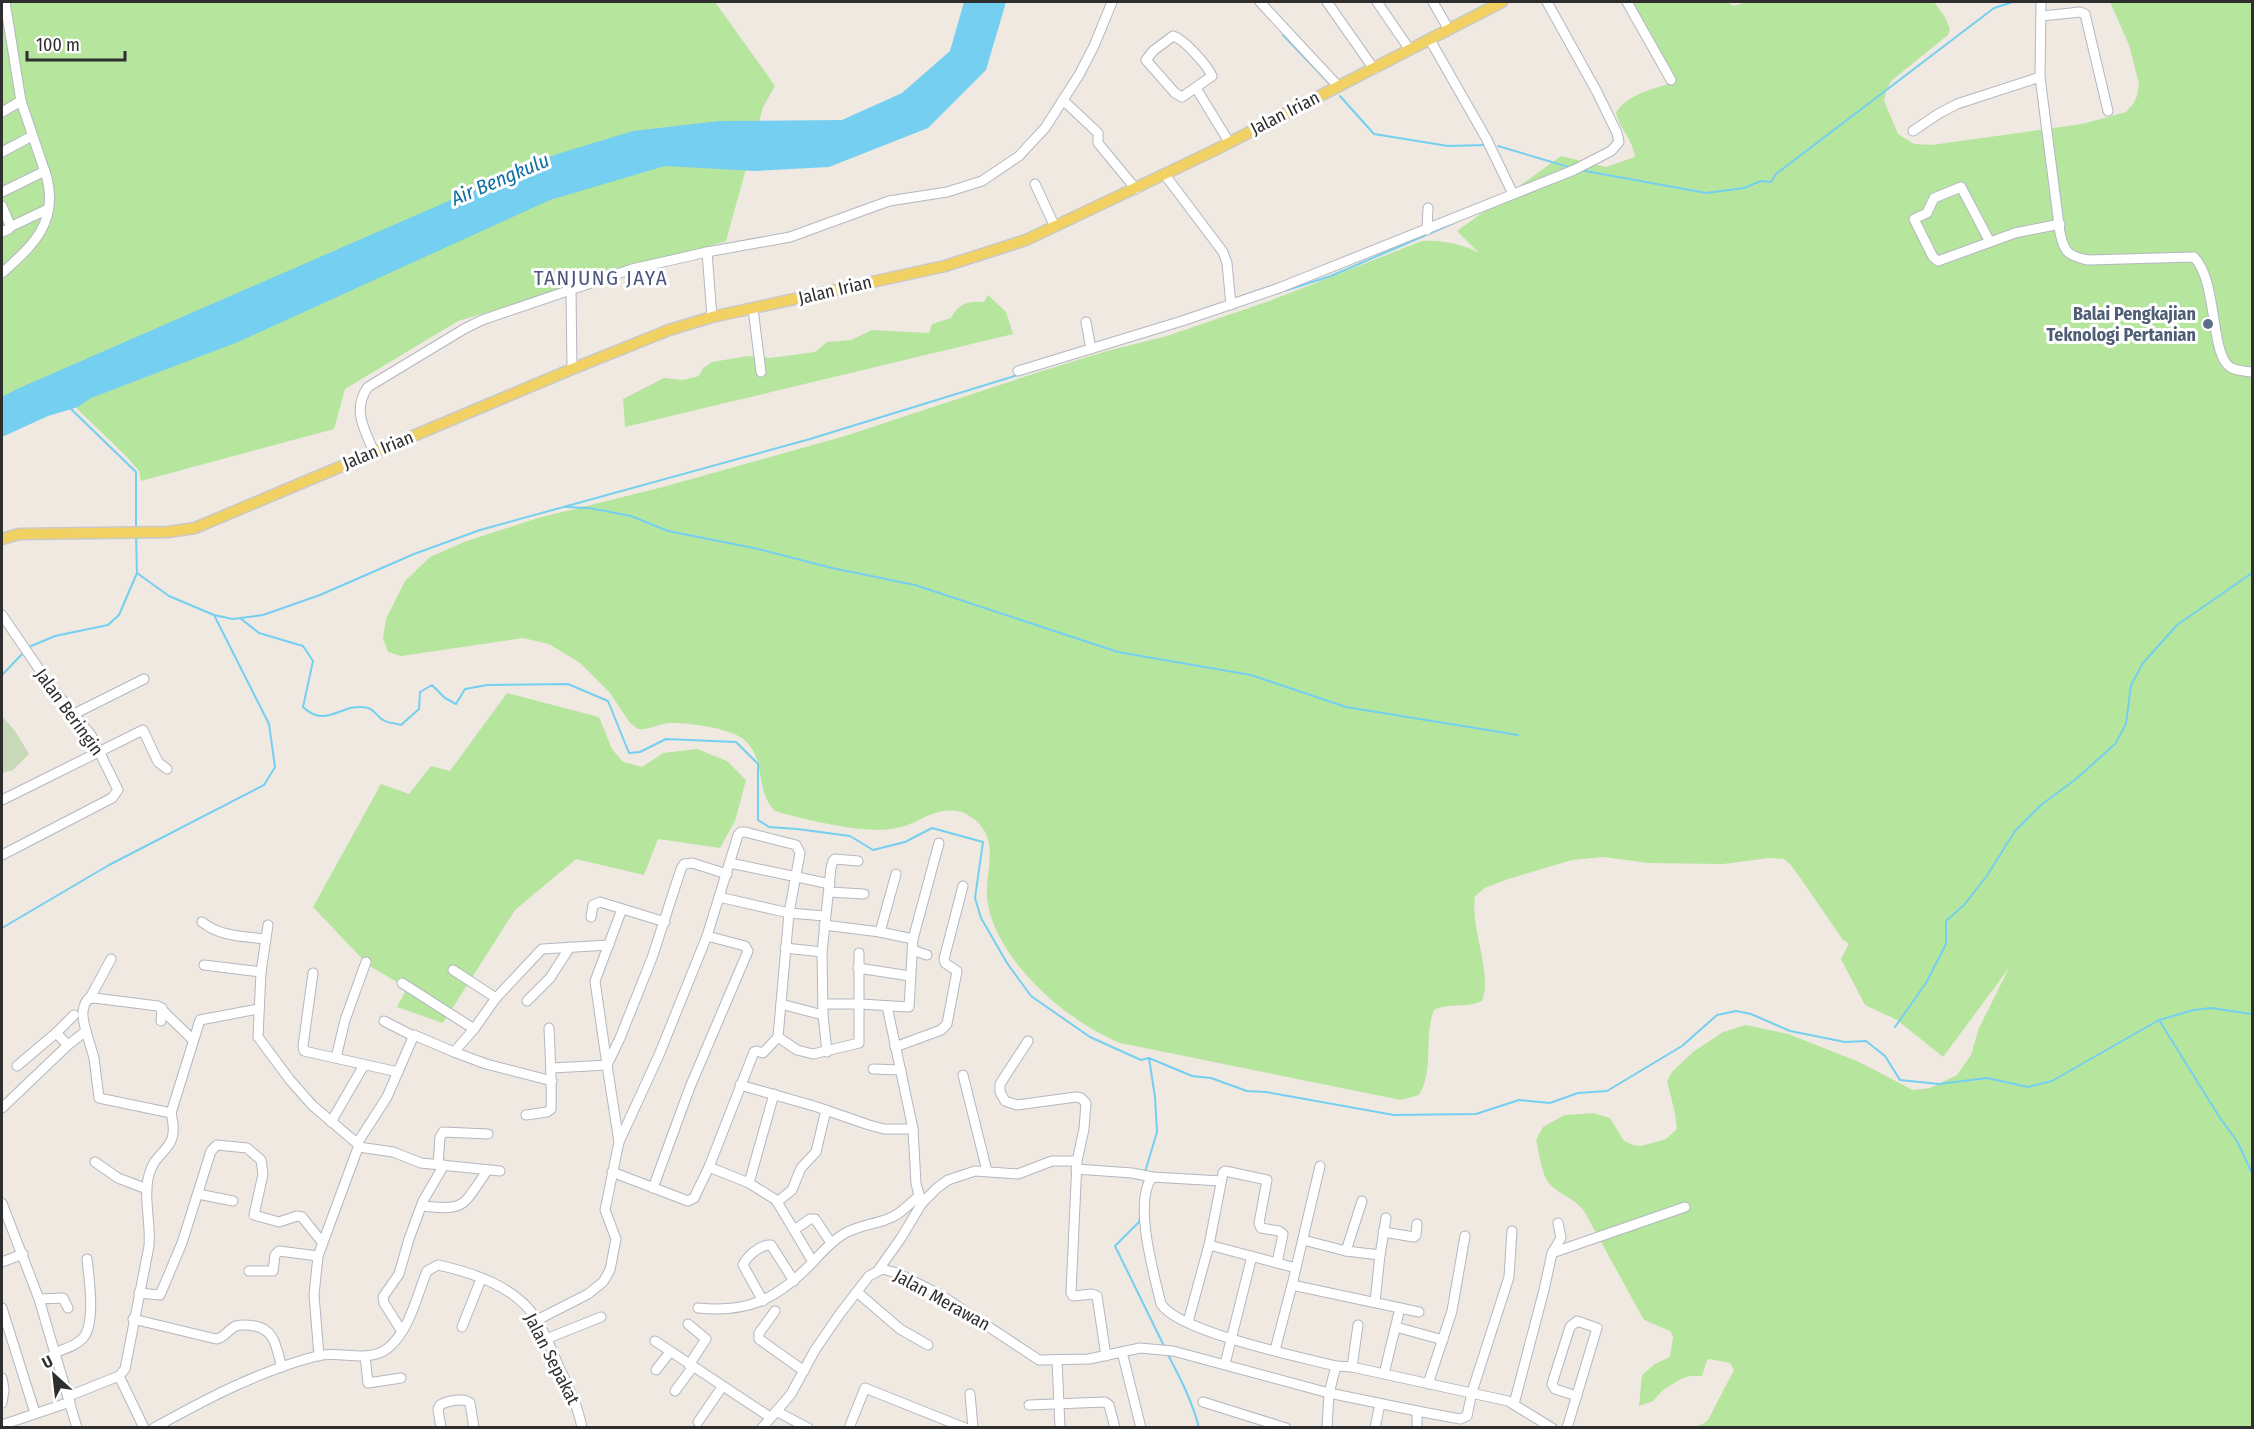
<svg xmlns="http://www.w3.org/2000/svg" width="2254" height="1429" font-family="'Fira Sans Condensed',sans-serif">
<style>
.green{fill:#b6e59e}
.cemetery{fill:#c8d9b8}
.water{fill:#75cff0}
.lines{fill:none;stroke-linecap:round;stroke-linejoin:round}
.stream{stroke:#75cff0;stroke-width:2}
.minor-casing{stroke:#b4b7c1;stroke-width:11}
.major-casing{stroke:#c9c9c9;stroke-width:13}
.minor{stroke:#fff;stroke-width:9}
.major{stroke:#f2d163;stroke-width:10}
.service-dot{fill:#5c6f8a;stroke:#fff;stroke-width:2}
.labels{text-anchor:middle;stroke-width:6;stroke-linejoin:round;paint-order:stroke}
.street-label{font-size:18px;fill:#2e2e2e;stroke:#fff}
.service-label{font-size:18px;font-weight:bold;fill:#4e5e75;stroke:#fff;text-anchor:end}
.water-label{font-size:20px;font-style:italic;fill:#0d6fa3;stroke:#fff}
.quarter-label{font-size:21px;letter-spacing:1.5px;fill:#4d5680;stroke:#fff}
</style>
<rect width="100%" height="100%" fill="#efe9e1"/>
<g class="green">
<path d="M2,2h713l60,84 -12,21 -37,134 -268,80 -113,68 -11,40 -193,52 -2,-10 -13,-15 -59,-57 -65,7z"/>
<path d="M1631,2h96l7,4 13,-4h187l11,15 5,12 -2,6 -57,46 -5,11 -2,9 14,33 16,10 18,1 150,-21 44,-12 7,-8 4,-8 2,-12 -10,-39 -19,-43h142v1425h-559l10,-3 5,-4 26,-50 -4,-7 -20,-4 -3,1 -5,16h-12l-9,3 -18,11 -10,11 -14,5 3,-31 13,-11 15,-7 3,-21 -3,-5 -26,-11 -60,-109c-10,-13 -18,-13 -30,-23 -13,-9 -14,-34 -18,-48l7,-13 22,-12 28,-2 17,5 14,23 9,4 8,1 25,-7 11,-10 -2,-16 -8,-32 5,-9 21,-20 30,-20 23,-7 42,9 69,27 56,29 17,-2 27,-13 14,-20 8,-27 30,-60 -66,89 -46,-37 -32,-15 -24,-46 8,-15 -6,-4 -42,-61 -11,-15 -6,-5 -15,-1 -46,6 -74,-1 -46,-6 -31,3 -64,19 -23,9 -10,8c-5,34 18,77 7,105 -15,8 -33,1 -48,9 -11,27 1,58 -15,85l-18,5 -281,-57c-52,-21 -121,-80 -132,-138 -6,-29 15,-63 -14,-86 -4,-2 -8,-6 -12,-7 -27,-7 -43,12 -65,16 -31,7 -90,-8 -122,-17 -14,-14 -13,-33 -18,-51 -3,-9 -7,-16 -15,-22 -14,-10 -56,-16 -73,-15 -11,1 -20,7 -31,6l-8,-6 -20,-30 -30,-30 -31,-19 -26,-6 -122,18 -13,-4 -5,-14 3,-19 19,-38 25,-24 34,-15 74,-24 125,-31 182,-51 197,-65 65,-20 60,-15 105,-36 150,-59c19,-1 40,3 57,12l-22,-22 104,-75 45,11 29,-10c-2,-17 -15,-28 -19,-44 9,-17 38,-25 56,-30l3,-4 -44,-74z"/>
<path d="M988,295l18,17 7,22 -388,93 -2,-28 41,-21 19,2 16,-4 4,-8 9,-6 36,-6 22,2 45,-6 12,-10 24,-2 21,-10 57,3 3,-9 19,-6c7,-14 17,-17 33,-16z"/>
<path d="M507,693l92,24 13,32 11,13 19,5 21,-14 34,-4 30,12 19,19 -11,41 -15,27 -62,-9 -14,36 -68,-16 -61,51 -72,113 -46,-16 10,-19 -39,-23 -55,-58 68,-123 28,10 22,-28 19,5z"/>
</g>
<path class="cemetery" d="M2,716l13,15 14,23 -16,16 -11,3z"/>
<path class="water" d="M964,2h42l-20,68 -58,58 -99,39 -74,4 -90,-5 -115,34 -312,142 -147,56 -13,9 -30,9 -46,21v-40l15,-8 537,-234 79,-24 87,-10 122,-1 60,-27 48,-42z"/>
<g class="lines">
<g class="stream">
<path d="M1283,35l45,47"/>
<path d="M1340,96l34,38 74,12 38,-1"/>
<path d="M1498,146l74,22"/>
<path d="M1580,170l126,23 38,-5 17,-7 10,1 5,-8 218,-166 19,-6"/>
<path d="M1284,291l47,-15 123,-53"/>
<path d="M70,408l66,64v58"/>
<path d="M566,507l23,1 42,8 37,15 86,17 78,20 83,17 203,67 133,23 95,32 172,28"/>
<path d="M214,615l19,4 30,-4 57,-20 94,-41 66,-24 330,-91 208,-64"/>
<path d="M240,618l19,15 44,13 10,15 -10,46c24,23 39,-6 65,1 7,2 9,9 15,12 5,3 12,3 18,5l18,-16 1,-17 12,-7 13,13 11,6 9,-15 22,-4 81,-1 40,17 21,52 11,-1 26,-13 70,3 22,22v56l11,7 28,2 53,7 23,14 32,-8 27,-14 51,14 -8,56 6,20 26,45 24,33 59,41 51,23 8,-2 43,18 19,2 36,13 19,1 128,23 82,-1 43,-14 31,3 28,-10 29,-2 75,-45 35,-31 19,-4 15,3 39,17 55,11 21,-1 19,15 15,24 39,4 48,-6 41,9 24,-6 107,-61 61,98 17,23 15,32"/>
<path d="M29,647l26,-11 53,-11 11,-10 18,-42 -1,-37"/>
<path d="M2,675l23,-24"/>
<path d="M2,928l107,-63 155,-80 11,-18 -6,-43 -55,-109 -45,-19 -32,-23"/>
<path d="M2159,1020l35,-10 17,-2 41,6"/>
<path d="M1895,1027l31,-44 20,-39v-23l18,-16 22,-28 29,-46 26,-26 35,-26 39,-35 11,-20 5,-39 12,-22 34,-38 75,-52"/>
<path d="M1145,1172l12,-40 -2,-35 -6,-39"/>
<path d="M1141,1213l-2,9 -24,24 50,102"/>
<path d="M1167,1353c13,25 25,47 32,75"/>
</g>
<defs>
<g id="minor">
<path d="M1260,2l78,84"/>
<path d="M1327,2l47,67"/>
<path d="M1377,2l33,48"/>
<path d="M1433,2l16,28"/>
<path d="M1627,2l44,78"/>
<path d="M2041,2l-1,75 20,156c4,20 9,23 28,27l106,-3c24,25 16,97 36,110 6,4 15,4 22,5"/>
<path d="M2042,16l38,-4 5,2 23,97"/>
<path d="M1173,36c11,3 34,29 39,40l-30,21 -7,-4 -29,-33 7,-9z"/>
<path d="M1430,40l56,98 27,56"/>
<path d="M1196,88l33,54"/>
<path d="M1064,101l34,32v10l38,46"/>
<path d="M2,112l19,-11"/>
<path d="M1913,131l25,-17 19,-10 83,-27"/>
<path d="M2,152l30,-16"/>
<path d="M1165,175l58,77 4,11 4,42"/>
<path d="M1035,184l20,43"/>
<path d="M2,192l43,-21"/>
<path d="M2,206l8,19 -1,4 -7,3"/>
<path d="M10,227l38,-18"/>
<path d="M1427,230l1,-22"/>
<path d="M1990,242l-29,-55 -27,11 -7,15 -13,6 19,38 5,4 77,-28 45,-9"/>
<path d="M707,252l5,65"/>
<path d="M2,273c31,-28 56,-50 45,-95l-26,-77 -16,-99"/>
<path d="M571,289l1,80"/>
<path d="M753,309l8,63"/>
<path d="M1086,322l5,27"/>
<path d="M1018,371l164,-50 97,-33 295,-118 37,-19 8,-9 -2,-9 -20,-41 -50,-90"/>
<path d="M374,452c-10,-23 -22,-43 -6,-65l96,-58 18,-9 150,-51 75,-17 83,-15 99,-36 58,-9 35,-11 37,-25 26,-28 34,-53 15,-29 18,-44"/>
<path d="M2,615l48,70 41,50 27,55 -6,8 -110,57"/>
<path d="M74,714l70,-35"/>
<path d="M2,800l141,-70 15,32 9,7"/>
<path d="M730,863l100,21"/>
<path d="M896,874l-16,58 33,7"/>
<path d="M829,892l35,2"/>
<path d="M719,897l70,16 36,3"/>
<path d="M591,917l2,-12 7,-3 65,20"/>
<path d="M202,922c19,15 40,14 63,17"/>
<path d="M268,925l-7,47 -3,65 32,43 22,25 47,40 -41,111 -4,39 5,61"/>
<path d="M824,925l56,7"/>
<path d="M785,948l37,4"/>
<path d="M912,950l15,5"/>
<path d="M204,965l57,7"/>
<path d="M858,968l52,8"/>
<path d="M453,970l43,28"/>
<path d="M313,973l-10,73 1,5 94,21"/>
<path d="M402,983l72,46"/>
<path d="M90,998l21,-39"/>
<path d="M527,1001l23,-23 20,-31"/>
<path d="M781,1004l42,11"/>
<path d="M823,1004h37l49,3 4,-68 26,-96"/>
<path d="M887,1006l26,123 3,55 5,17"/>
<path d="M161,1021l1,-13"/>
<path d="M384,1021l29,15"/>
<path d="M86,1031c-3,-11 -6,-22 2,-32l6,-1 64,8 35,34"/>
<path d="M56,1033l18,-18"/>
<path d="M778,1037l19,13 16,4 46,-11v-90"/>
<path d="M1028,1041l-28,43v8l5,9 12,4 59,-8 5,1 5,5 -2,26 -7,32 -6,132 2,3 19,-2 5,2 9,60"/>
<path d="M895,1047l46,-17 6,-6 10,-53 -12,-8 -1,-4 19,-73"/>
<path d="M454,1052l32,12 66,17"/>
<path d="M827,1052l-4,-37 -1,-63 9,-84 2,-7 2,-2 23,2"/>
<path d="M336,1058l9,-38 21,-58"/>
<path d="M17,1066l39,-33 12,12"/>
<path d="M552,1068l55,-3 -12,-84 27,-72"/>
<path d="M873,1069l28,1"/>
<path d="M963,1075l24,96"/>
<path d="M740,1085l74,21 55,19 15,4h29"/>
<path d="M2,1108l66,-63 18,-14 8,27 5,40 72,15 29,-93 58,-11"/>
<path d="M526,1115l21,-3 4,-3c1,-28 -1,-54 -2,-81"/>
<path d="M331,1122l33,-57"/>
<path d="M358,1142l29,-45 27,-62 40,17 20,-23 22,-31 46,-49 67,-4"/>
<path d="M619,1142l-12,-77 13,-27 32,-80 29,-89 3,-5 8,-1 35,11"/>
<path d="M359,1147l34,5 28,11 79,8"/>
<path d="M95,1162l23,16 29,11"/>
<path d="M438,1165l2,-28 3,-5 45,2"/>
<path d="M709,1167l40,16 25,-89"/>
<path d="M1076,1169l56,4 20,4"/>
<path d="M1221,1181l-69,-4c-19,26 2,97 9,127 18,28 139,53 175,62l16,1 156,34 44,27"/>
<path d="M749,1183l27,17 37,62"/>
<path d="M653,1188l37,-101 58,-136 -3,-5 -38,-10"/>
<path d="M198,1194l35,7"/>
<path d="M777,1202l15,-12 9,-22 15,-16 10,-42"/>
<path d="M2,1203l37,96 38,129"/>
<path d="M422,1206c45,5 40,0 65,-35"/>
<path d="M794,1230l16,-11h5l16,24"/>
<path d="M1383,1232l31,5 2,-2 1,-11"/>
<path d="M1303,1240l43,11 34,4 6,-37"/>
<path d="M1209,1245l87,23 24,-102"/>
<path d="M1346,1251l16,-50"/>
<path d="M1552,1253l133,-46"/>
<path d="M2,1262l21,-8"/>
<path d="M1296,1268l-4,17 108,23"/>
<path d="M879,1269l22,-31 21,-35 15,-15 11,-8 27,-9 43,3 34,-13h25"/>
<path d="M249,1271h24l2,-16 4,-4 39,5"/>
<path d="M857,1292l43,37 28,16"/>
<path d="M139,1293l21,2 22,-52 29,-92 6,-6 30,3 14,12 2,14 -9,41 25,7 18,-6 5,1 20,25"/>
<path d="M39,1299l24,-1 5,10"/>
<path d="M763,1301l-20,-36c4,-9 18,-21 28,-20l23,36"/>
<path d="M1375,1302l5,-47"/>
<path d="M2,1308l33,105"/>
<path d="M698,1308c49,5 77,-8 111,-42 11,-11 20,-23 33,-31 14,-9 29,-10 43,-15 14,-4 23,-15 34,-24"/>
<path d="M775,1311l-16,22v6l45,32"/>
<path d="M133,1319l83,20c9,-1 12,-10 20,-13 6,-2 13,-1 19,0 21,4 21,23 27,41"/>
<path d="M537,1320l51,-26 15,-12 7,-12 6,-31 -11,-29 14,-68 40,-87 48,-119 31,-101 3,-3h4l51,13 4,8 -11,60 -11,124 -15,16 -7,-2 -2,1 -45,115 -15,31 -6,3 -76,-29"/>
<path d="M1188,1322l21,-77 14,-72 2,-2 42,9 -8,43 2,5 18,3 4,3 -6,29"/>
<path d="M688,1324l18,15 -17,26"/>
<path d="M462,1327l19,-48"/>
<path d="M1396,1327l47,13"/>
<path d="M401,1330l-17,-27 -1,-6 16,-23 10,-35 14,-38 21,-36"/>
<path d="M546,1339l55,-22"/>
<path d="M655,1341l115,76"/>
<path d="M1275,1350l17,-65"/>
<path d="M1122,1352l19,76"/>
<path d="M54,1353c10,-4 22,-7 29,-15 13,-15 6,-60 4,-79"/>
<path d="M365,1356l3,27 33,-5"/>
<path d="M1057,1360l3,68"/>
<path d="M1225,1364l27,-108"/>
<path d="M1352,1367l6,-42"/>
<path d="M656,1370l14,-18"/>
<path d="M1384,1374l16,-66 19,4"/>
<path d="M119,1376l25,52"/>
<path d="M2,1378l2,12 -2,13"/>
<path d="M1428,1384l24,-73 13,-75"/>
<path d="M675,1391l17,-23"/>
<path d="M970,1394l3,34"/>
<path d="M69,1396l50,-20 6,-7 24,-123c2,-22 -6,-51 0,-71 7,-28 32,-23 22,-62"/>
<path d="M1203,1402l83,26"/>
<path d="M1514,1404l30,-114 8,-37 9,-15 -3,-15"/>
<path d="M1029,1405l76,-3 4,3 6,23"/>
<path d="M776,1411l32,17"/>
<path d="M698,1422l24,-35"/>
<path d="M2,1425l68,-23"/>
<path d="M154,1428c52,-29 105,-57 163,-72 23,-6 51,8 71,-8 22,-18 29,-53 39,-77l11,-6c36,8 79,22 99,55 9,15 15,31 22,47 9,19 19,39 23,61"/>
<path d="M441,1428l-3,-19 2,-4c7,-4 24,-8 30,-2l4,25"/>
<path d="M762,1428l29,-34 24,-44 24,-35 30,-39 13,-7 15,4 42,21 100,66 50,-1 51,-11 33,3 156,42 88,18"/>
<path d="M849,1428l16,-40 100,40"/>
<path d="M1327,1428l2,-35 7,-27"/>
<path d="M1375,1428l5,-24"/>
<path d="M1417,1428v-17l43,8 7,-3 5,-24 37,-115 3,-46"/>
<path d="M1567,1428l30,-100 -20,-7 -7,6 -18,57 3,5 22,7"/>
</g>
<path id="major" d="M2,539l17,-5 149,-2 27,-4 377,-159 97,-39 43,-13 233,-51 81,-26 187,-89 289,-149"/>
</defs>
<use href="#minor" class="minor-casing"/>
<use href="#major" class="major-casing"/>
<use href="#minor" class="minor"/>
<use href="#major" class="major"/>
</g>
<circle class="service-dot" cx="2208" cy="324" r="6"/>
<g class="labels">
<g class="street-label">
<text transform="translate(1285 113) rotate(-27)" y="6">Jalan Irian</text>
<text transform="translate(835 290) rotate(-13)" y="6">Jalan Irian</text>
<text transform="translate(378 450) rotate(-22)" y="6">Jalan Irian</text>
<text transform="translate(69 712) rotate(54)" y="6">Jalan Beringin</text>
<text transform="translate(942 1300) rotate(29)" y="6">Jalan Merawan</text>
<text transform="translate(552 1359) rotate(63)" y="6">Jalan Sepakat</text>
</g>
<g class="service-label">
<text x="2196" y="320">Balai Pengkajian<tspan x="2196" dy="21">Teknologi Pertanian</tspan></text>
</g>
<g class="water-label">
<text transform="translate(500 179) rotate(-23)" y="7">Air Bengkulu</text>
</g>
<g class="quarter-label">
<text x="601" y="285">TANJUNG JAYA</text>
</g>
</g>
<rect width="2254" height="1429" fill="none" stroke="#2e2e2e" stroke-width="6"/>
<g transform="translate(54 1375) rotate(333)" stroke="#ffffff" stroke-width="4.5" paint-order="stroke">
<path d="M0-4.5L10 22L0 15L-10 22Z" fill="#2e2e2e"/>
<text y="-9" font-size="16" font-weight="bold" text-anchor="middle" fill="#2e2e2e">U</text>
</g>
<path d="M27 51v9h98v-9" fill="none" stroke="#2e2e2e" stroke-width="3"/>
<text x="36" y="51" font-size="18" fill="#2e2e2e" stroke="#ffffff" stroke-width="4.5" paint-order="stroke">100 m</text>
</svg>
